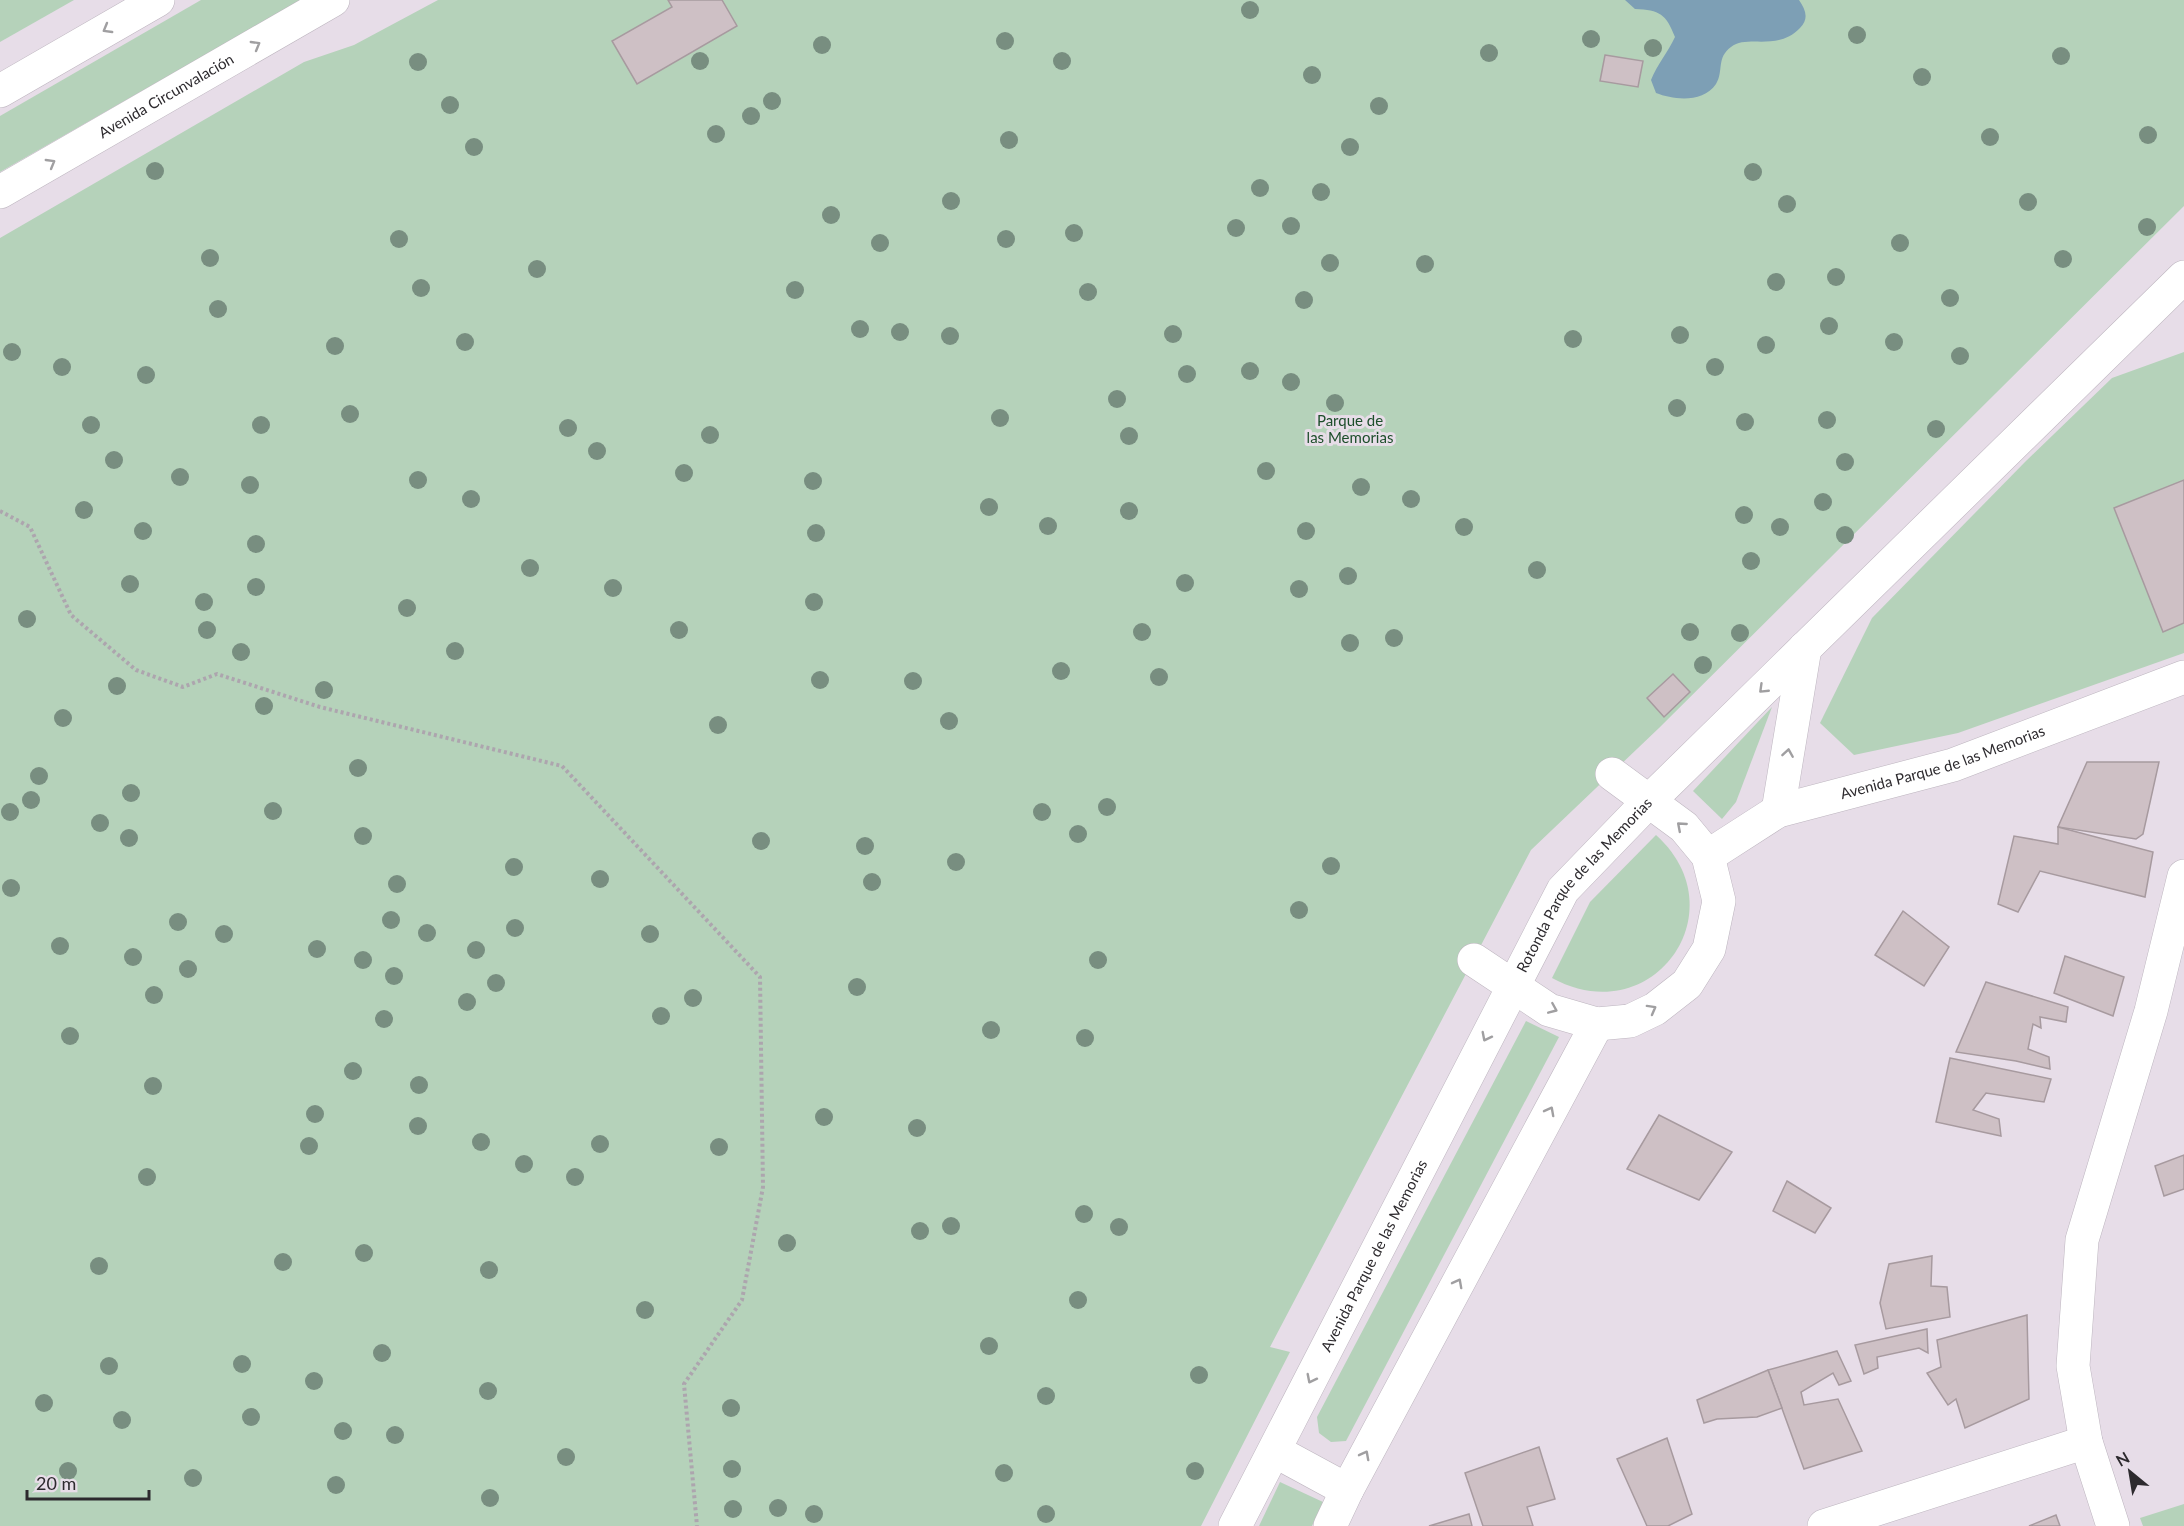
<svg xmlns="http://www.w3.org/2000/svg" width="2184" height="1526" font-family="Lato,sans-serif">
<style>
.green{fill:#b5d2ba}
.water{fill:#7d9fb5}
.building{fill:#cec0c5;stroke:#a79a9f;stroke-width:1.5}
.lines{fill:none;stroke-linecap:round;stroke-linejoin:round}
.minor-casing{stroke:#bdb5bf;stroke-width:34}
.major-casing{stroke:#bdb5bf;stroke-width:34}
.path{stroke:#ada5ae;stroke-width:4;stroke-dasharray:3 3;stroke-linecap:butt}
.minor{stroke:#fff;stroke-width:33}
.major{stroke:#fff;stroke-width:33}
.tree{fill:#788e80}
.oneway{stroke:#a09fa1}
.labels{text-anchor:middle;stroke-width:6;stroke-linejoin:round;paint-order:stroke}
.street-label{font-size:15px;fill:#2d2a2e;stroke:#e7dde8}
.park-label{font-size:15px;fill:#1d4e2b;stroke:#e7dde8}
</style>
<rect width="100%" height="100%" fill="#e7dde8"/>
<g class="green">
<path d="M0,0h74l-74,42z"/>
<path d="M201,0h100l-301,172v-56z"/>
<path d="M438,0h1746v206l-525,522 -128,122 -261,497 20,5 -89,174h-1201v-1288l304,-176 50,-17z"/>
<path d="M2184,352v301l-226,80 -104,22 -34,-32 52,-105 153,-156 87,-84z"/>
<path d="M1772,707l-36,95 -14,17 -29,-28z"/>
<path d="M1656,835c84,76 -4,198 -104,143l38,-76z"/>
<path d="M1526,1021l33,16 -213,404 -15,1 -12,-9 -2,-16z"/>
<path d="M1280,1482l43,20 -11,24h-53z"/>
<path d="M2184,1504v22h-41l-3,-8z"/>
</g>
<path class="water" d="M1625,0h174c7,10 10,19 1,28 -23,24 -52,6 -69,19 -15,11 -7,24 -15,37 -13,19 -42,16 -60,9l-5,-13c6,-15 17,-28 24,-43 -9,-23 -15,-27 -40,-28z"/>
<g class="building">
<path d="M668,0h54l15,26 -100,58 -25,-43 60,-34z"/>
<path d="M1605,55l38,6 -5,26 -38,-6z"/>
<path d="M2184,480v143l-21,9 -49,-124z"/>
<path d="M1673,674l17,18 -26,25 -17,-19z"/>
<path d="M2087,762h72l-16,72 -7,5 -78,-12z"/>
<path d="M2058,827l95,25 -8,45 -105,-26 -22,41 -20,-8 16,-68 44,8z"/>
<path d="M1903,911l46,36 -25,39 -49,-31z"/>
<path d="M2065,956l59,21 -11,39 -59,-23z"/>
<path d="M1986,982l82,25 -2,15 -26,-5 1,11 -8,-4 -5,25 21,8 1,12 -34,-8 -60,-9z"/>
<path d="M1950,1058l101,21 -7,23 -58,-9 -13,17 26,9 2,17 -65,-14z"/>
<path d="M1659,1115l73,37 -33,48 -72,-31z"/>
<path d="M2184,1155v34l-20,7 -9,-30z"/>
<path d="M1787,1181l44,27 -16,25 -42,-22z"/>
<path d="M1932,1256l-1,30 16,1 3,30 -64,12 -6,-26 9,-39z"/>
<path d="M2027,1315l2,84 -64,29 -9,-29 -8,6 -21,-32 14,-6 -4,-27z"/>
<path d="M1927,1329l1,24 -9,-5 -42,9 1,11 -14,6 -9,-29z"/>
<path d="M1837,1351l14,30 -12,4 -6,-12 -32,19 3,13 34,-6 24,52 -58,18 -36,-99z"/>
<path d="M1768,1370l14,38 -25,9 -40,2 -13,4 -7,-23z"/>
<path d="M1667,1438l25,76 -24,12h-21l-30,-67z"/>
<path d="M1539,1447l16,52 -28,8 6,19h-50l-18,-53z"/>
<path d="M1469,1514l3,12h-43z"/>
<path d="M2056,1515l4,11h-31z"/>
</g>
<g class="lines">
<defs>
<g id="minor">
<path d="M1778,811l27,-163"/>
<path id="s1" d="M1708,856l70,-45 175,-46 231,-88"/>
<path d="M1474,960l75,50 48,14 33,-3 25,-12 32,-25 22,-35 10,-48 -11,-45 -24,-29 -72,-53"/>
<path d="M1275,1451l72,39"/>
<path id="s2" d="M1235,1526l328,-636 86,-89 535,-524"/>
<path d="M1330,1526l17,-36 250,-466"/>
<path d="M1824,1526l262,-84"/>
<path d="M2113,1526l-27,-84 -13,-76 9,-126 69,-229 33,-135"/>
</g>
<g id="major">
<path d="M0,91l158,-91"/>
<path id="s3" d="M0,192l333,-192"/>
</g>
</defs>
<use href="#minor" class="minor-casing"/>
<use href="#major" class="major-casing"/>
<path class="path" d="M0,511l30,16 41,88 65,55 47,17 34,-13 103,33 242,59 198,211 3,210 -21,113 -58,84 13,142"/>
<use href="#minor" class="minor"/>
<use href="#major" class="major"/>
</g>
<g class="tree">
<circle cx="1250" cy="10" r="9"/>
<circle cx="1857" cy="35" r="9"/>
<circle cx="1591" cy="39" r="9"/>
<circle cx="1005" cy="41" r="9"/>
<circle cx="822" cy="45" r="9"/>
<circle cx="1653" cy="48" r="9"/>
<circle cx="1489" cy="53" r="9"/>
<circle cx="2061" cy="56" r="9"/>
<circle cx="700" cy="61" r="9"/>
<circle cx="1062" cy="61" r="9"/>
<circle cx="418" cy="62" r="9"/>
<circle cx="1312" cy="75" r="9"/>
<circle cx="1922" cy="77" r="9"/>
<circle cx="772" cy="101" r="9"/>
<circle cx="450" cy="105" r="9"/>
<circle cx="1379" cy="106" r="9"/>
<circle cx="751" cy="116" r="9"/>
<circle cx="716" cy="134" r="9"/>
<circle cx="2148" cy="135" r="9"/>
<circle cx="1990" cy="137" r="9"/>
<circle cx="1009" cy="140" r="9"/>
<circle cx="474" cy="147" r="9"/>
<circle cx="1350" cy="147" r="9"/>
<circle cx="155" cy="171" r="9"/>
<circle cx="1753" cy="172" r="9"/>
<circle cx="1260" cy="188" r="9"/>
<circle cx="1321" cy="192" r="9"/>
<circle cx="951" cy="201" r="9"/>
<circle cx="2028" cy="202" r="9"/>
<circle cx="1787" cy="204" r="9"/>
<circle cx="831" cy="215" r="9"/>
<circle cx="1291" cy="226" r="9"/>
<circle cx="2147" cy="227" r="9"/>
<circle cx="1236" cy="228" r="9"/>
<circle cx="1074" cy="233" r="9"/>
<circle cx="399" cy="239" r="9"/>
<circle cx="1006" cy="239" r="9"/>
<circle cx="880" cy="243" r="9"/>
<circle cx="1900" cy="243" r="9"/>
<circle cx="210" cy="258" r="9"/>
<circle cx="2063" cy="259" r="9"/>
<circle cx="1330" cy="263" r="9"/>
<circle cx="1425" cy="264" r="9"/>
<circle cx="537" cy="269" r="9"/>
<circle cx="1836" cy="277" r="9"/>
<circle cx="1776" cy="282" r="9"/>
<circle cx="421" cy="288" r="9"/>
<circle cx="795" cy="290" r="9"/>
<circle cx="1088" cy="292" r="9"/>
<circle cx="1950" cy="298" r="9"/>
<circle cx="1304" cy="300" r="9"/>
<circle cx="218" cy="309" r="9"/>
<circle cx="1829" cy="326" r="9"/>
<circle cx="860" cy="329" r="9"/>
<circle cx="900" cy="332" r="9"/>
<circle cx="1173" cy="334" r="9"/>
<circle cx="1680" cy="335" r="9"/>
<circle cx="950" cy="336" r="9"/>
<circle cx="1573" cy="339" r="9"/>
<circle cx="465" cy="342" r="9"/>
<circle cx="1894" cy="342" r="9"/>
<circle cx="1766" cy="345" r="9"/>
<circle cx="335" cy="346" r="9"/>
<circle cx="12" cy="352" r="9"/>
<circle cx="1960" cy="356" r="9"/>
<circle cx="62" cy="367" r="9"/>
<circle cx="1715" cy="367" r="9"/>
<circle cx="1250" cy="371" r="9"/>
<circle cx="1187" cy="374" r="9"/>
<circle cx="146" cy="375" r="9"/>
<circle cx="1291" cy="382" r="9"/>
<circle cx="1117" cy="399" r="9"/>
<circle cx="1335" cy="403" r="9"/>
<circle cx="1677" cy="408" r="9"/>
<circle cx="350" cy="414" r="9"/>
<circle cx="1000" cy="418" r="9"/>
<circle cx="1827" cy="420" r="9"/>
<circle cx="1745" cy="422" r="9"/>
<circle cx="91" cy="425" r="9"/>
<circle cx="261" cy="425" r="9"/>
<circle cx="568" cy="428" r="9"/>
<circle cx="1936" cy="429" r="9"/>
<circle cx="710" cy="435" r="9"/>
<circle cx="1129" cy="436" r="9"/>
<circle cx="597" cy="451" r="9"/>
<circle cx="114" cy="460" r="9"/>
<circle cx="1845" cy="462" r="9"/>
<circle cx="1266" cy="471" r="9"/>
<circle cx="684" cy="473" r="9"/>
<circle cx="180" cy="477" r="9"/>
<circle cx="418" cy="480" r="9"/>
<circle cx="813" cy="481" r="9"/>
<circle cx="250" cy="485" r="9"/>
<circle cx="1361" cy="487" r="9"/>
<circle cx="471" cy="499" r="9"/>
<circle cx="1411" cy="499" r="9"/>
<circle cx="1823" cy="502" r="9"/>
<circle cx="989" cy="507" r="9"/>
<circle cx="84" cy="510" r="9"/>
<circle cx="1129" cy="511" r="9"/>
<circle cx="1744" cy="515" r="9"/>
<circle cx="1048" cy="526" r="9"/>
<circle cx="1464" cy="527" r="9"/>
<circle cx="1780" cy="527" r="9"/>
<circle cx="143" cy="531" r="9"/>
<circle cx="1306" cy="531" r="9"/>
<circle cx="816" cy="533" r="9"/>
<circle cx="1845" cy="535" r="9"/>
<circle cx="256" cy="544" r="9"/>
<circle cx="1751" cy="561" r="9"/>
<circle cx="530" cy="568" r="9"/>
<circle cx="1537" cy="570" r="9"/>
<circle cx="1348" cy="576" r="9"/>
<circle cx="1185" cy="583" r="9"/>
<circle cx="130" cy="584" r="9"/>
<circle cx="256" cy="587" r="9"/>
<circle cx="613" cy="588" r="9"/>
<circle cx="1299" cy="589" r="9"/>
<circle cx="204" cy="602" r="9"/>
<circle cx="814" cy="602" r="9"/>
<circle cx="407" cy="608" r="9"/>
<circle cx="27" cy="619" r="9"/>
<circle cx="207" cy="630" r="9"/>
<circle cx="679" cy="630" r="9"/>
<circle cx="1142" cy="632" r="9"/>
<circle cx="1690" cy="632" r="9"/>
<circle cx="1740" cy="633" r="9"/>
<circle cx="1394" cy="638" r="9"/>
<circle cx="1350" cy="643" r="9"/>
<circle cx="455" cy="651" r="9"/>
<circle cx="241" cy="652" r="9"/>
<circle cx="1703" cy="665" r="9"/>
<circle cx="1061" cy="671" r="9"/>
<circle cx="1159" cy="677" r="9"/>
<circle cx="820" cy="680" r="9"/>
<circle cx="913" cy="681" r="9"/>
<circle cx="117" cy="686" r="9"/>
<circle cx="324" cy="690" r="9"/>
<circle cx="264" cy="706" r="9"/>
<circle cx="63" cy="718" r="9"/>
<circle cx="949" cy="721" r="9"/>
<circle cx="718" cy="725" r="9"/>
<circle cx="358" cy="768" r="9"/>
<circle cx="39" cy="776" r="9"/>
<circle cx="131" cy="793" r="9"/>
<circle cx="31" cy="800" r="9"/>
<circle cx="1107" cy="807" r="9"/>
<circle cx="273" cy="811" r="9"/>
<circle cx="10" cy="812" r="9"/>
<circle cx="1042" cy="812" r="9"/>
<circle cx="100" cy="823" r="9"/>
<circle cx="1078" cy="834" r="9"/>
<circle cx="363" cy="836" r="9"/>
<circle cx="129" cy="838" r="9"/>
<circle cx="761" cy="841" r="9"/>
<circle cx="865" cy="846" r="9"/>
<circle cx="956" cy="862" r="9"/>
<circle cx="1331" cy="866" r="9"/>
<circle cx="514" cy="867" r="9"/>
<circle cx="600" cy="879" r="9"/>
<circle cx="872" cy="882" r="9"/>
<circle cx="397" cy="884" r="9"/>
<circle cx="11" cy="888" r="9"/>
<circle cx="1299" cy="910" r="9"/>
<circle cx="391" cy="920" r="9"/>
<circle cx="178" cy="922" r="9"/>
<circle cx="515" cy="928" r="9"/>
<circle cx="427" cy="933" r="9"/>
<circle cx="224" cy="934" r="9"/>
<circle cx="650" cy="934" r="9"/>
<circle cx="60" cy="946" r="9"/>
<circle cx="317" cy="949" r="9"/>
<circle cx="476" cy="950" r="9"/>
<circle cx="133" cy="957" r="9"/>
<circle cx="363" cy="960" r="9"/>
<circle cx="1098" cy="960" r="9"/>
<circle cx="188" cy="969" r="9"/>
<circle cx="394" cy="976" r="9"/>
<circle cx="496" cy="983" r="9"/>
<circle cx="857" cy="987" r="9"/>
<circle cx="154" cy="995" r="9"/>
<circle cx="693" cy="998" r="9"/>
<circle cx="467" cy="1002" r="9"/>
<circle cx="661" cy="1016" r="9"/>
<circle cx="384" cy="1019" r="9"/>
<circle cx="991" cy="1030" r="9"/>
<circle cx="70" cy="1036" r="9"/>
<circle cx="1085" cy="1038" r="9"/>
<circle cx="353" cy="1071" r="9"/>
<circle cx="419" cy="1085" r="9"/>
<circle cx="153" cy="1086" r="9"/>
<circle cx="315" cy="1114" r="9"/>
<circle cx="824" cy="1117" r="9"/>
<circle cx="418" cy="1126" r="9"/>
<circle cx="917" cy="1128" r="9"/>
<circle cx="481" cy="1142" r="9"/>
<circle cx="600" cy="1144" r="9"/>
<circle cx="309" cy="1146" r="9"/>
<circle cx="719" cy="1147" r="9"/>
<circle cx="524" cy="1164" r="9"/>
<circle cx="147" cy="1177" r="9"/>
<circle cx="575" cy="1177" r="9"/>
<circle cx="1084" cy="1214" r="9"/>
<circle cx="951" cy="1226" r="9"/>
<circle cx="1119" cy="1227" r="9"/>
<circle cx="920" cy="1231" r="9"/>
<circle cx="787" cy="1243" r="9"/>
<circle cx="364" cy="1253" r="9"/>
<circle cx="283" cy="1262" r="9"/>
<circle cx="99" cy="1266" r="9"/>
<circle cx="489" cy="1270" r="9"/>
<circle cx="1078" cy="1300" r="9"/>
<circle cx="645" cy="1310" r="9"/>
<circle cx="989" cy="1346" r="9"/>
<circle cx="382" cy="1353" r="9"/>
<circle cx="242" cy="1364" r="9"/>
<circle cx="109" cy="1366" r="9"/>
<circle cx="1199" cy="1375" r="9"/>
<circle cx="314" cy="1381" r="9"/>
<circle cx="488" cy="1391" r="9"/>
<circle cx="1046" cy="1396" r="9"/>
<circle cx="44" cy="1403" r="9"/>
<circle cx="731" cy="1408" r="9"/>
<circle cx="251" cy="1417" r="9"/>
<circle cx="122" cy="1420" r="9"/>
<circle cx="343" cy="1431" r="9"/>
<circle cx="395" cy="1435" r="9"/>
<circle cx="566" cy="1457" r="9"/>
<circle cx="732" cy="1469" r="9"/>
<circle cx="68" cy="1471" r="9"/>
<circle cx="1195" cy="1471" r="9"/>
<circle cx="1004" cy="1473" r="9"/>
<circle cx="193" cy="1478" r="9"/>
<circle cx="336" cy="1485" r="9"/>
<circle cx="490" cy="1498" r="9"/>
<circle cx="778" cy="1508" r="9"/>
<circle cx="733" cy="1509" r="9"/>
<circle cx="814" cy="1514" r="9"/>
<circle cx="1046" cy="1514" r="9"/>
</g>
<defs><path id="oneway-chevron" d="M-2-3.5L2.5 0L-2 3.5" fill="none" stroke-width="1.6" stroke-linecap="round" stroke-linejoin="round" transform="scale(1.5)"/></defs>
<g class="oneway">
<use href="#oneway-chevron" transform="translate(107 29) rotate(150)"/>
<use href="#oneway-chevron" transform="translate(256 45) rotate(-30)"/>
<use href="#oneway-chevron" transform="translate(51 163) rotate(-30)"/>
<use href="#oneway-chevron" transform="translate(1763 689) rotate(136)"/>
<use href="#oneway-chevron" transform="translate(1788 753) rotate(-81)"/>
<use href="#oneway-chevron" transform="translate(1681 826) rotate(-139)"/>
<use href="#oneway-chevron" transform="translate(1553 1009) rotate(23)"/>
<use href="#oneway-chevron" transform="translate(1652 1009) rotate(-29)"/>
<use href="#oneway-chevron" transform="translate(1486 1037) rotate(117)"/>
<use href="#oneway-chevron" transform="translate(1550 1111) rotate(-62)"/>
<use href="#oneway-chevron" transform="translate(1458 1283) rotate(-62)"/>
<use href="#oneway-chevron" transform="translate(1311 1379) rotate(117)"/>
<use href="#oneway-chevron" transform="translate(1365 1455) rotate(-62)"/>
</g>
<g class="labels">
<g class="street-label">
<text dy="5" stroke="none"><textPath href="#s3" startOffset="192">Avenida Circunvalación</textPath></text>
<text dy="5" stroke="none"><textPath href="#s1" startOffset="255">Avenida Parque de las Memorias</textPath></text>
<text dy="5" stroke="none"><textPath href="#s2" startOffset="732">Rotonda Parque de las Memorias</textPath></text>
<text dy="5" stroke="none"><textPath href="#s2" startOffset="304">Avenida Parque de las Memorias</textPath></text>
</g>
<g class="park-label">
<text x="1350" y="426">Parque de<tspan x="1350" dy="17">las Memorias</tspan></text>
</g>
</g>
<g transform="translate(2130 1472) rotate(330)" stroke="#e7dde8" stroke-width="4.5" paint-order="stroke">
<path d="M0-4.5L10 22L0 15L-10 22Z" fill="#2d2a2e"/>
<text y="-9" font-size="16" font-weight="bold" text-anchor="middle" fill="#2d2a2e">N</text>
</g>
<path d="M27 1490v9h122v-9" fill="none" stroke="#2d2a2e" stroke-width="3"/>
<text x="36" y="1490" font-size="18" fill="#2d2a2e" stroke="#e7dde8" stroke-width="4.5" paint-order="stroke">20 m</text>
</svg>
